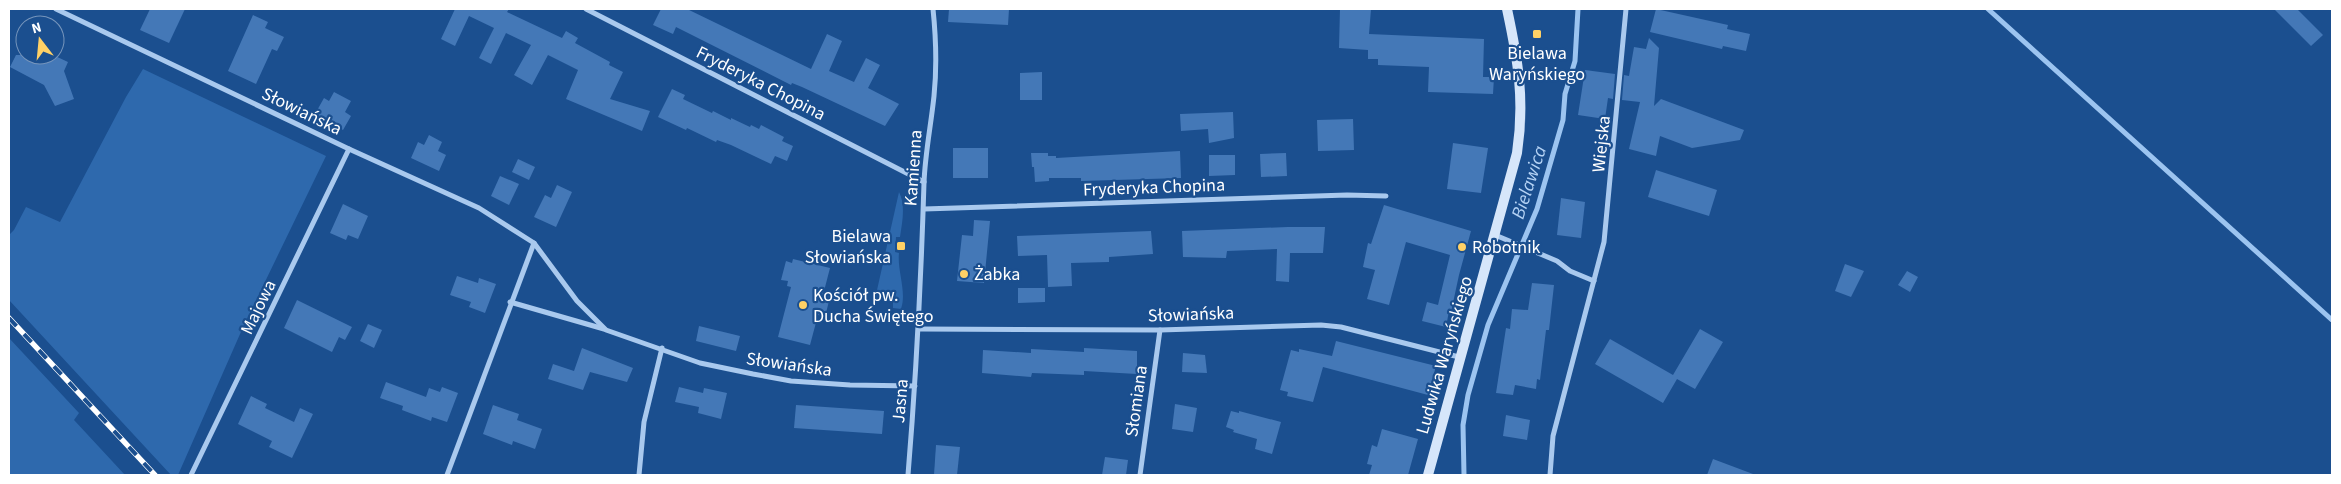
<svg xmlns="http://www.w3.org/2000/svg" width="2341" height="484" font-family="'Source Sans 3',sans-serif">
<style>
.green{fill:#2e69ad}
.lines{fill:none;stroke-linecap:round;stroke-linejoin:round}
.stream{stroke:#9cc4f0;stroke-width:5}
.building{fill:#4478b7}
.street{stroke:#a9c9ee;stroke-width:5}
.secondary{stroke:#d6e6fa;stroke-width:10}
.rail-casing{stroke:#fff;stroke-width:5.5}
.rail{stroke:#1b4f8f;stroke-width:4;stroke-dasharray:11;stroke-linecap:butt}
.poi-dot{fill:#ffd166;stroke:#1b4f8f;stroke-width:2}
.labels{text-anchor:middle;stroke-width:4.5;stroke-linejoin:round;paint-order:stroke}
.poi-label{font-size:18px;fill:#fff;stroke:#1b4f8f;text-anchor:start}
.street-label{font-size:18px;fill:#fff;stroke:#1b4f8f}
.water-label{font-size:19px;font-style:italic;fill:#b5d3f5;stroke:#1b4f8f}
</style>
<rect width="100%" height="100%" fill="#1b4f8f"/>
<g class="green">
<path d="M143,69l183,87 -82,169 -66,150h-7l-162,-175v-65l5,-5 12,-23 34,15 66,-125z"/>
<path d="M899,192c7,14 3,31 1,45h-4l-1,15 4,1c-2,18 8,39 2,56l-8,-1v-7l-18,-2z"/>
<path d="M9,338l70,75 -5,7 51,55h-116z"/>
</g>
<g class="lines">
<g class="stream">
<path d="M1988,9l344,311"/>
<path d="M1464,475l-1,-50 5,-30 20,-70 49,-116 26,-89 2,-26 10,-33 3,-52"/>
</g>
</g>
<g class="building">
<path d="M150,9h35l-16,34 -29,-13z"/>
<path d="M455,9h54l-2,3 55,26 4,-7 12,7 -3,5 35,19 -1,3 14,7 -13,27 40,12 -8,20 -76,-32 12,-29 -30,-15 -16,30 -18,-10 17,-30 -25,-12 -15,31 -12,-6 15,-30 -25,-12 -14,30 -14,-7z"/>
<path d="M661,9h26l124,60 16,-35 15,7 -13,30 25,11 12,-24 14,7 -12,23 31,16 -14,22 -83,-39 -10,-4 -1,2 -107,-54 -8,-4 -3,7 -20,-9z"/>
<path d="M949,9h60l-1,16 -60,-3z"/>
<path d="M1340,9h31l-2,25 115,5 -1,38h11l-1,17 -65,-2 1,-25 -51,-2v-6h-10v-9l-29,-2z"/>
<path d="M1656,9l72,16 -1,4 23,5 -4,17 -23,-5 -1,3 -72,-17z"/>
<path d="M2274,9h23l26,26 -12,11z"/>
<path d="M253,15l15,7 -3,6 19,9 -7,14 -5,-2 -16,35 -28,-13z"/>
<path d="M1649,38l10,10 -5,58 7,-7 83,31 -4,10 -48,8 -32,-12 -4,20 -27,-7 11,-47 -18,-2 2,-25 5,1 5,-29 12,2z"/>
<path d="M16,55h37l15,7 -4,9 10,28 -19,7 -11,-21 -34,-18z"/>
<path d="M1585,70l30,4 -2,25 -5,-1 -3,21 -27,-4z"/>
<path d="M1042,72v28h-22v-27z"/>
<path d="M672,89l13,6 -2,4 29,14 1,-2 18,9v-2l19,9 1,-2 8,4 2,-4 23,12 -2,4 11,5 -6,15 -12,-5 -4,8 -40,-19 -14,-5 -1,2 -29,-14 -1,2 -28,-13z"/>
<path d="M334,92l17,9 -6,11 6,4 -8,14 -28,-16 9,-16 5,3z"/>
<path d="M1233,112l1,26 -25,5 -1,-14 -27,2 -1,-17z"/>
<path d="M1353,119l1,31 -36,1 -1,-31z"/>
<path d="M429,135l13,7 -4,9 8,4 -7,16 -28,-13 7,-16 6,3z"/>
<path d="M1453,143l35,5 -7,45 -34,-4z"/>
<rect x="953" y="148" width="35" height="30"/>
<path d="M1180,151l1,27 -100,3v-3h-32v3l-14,1 -1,-15h-2l-1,-14h17v3h8v2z"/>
<path d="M1286,153l1,23 -26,1 -1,-23z"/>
<path d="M1209,155h26v20l-26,1z"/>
<path d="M518,159l17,8 -6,13 -17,-8z"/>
<path d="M1656,170l61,20 -8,26 -61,-19z"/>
<path d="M500,176l19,8 -10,21 -18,-9z"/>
<path d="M557,185l15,7 -16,35 -22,-10 11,-22 6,3z"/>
<path d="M1561,198l24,4 -4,36 -24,-3z"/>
<path d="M343,204l25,12 -10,23 -10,-4 -2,5 -16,-7z"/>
<path d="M1384,205l87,26 -12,44 -8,37 -2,-1 -3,16 -24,-6 5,-19 11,3 12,-50 -44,-13 -17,63 -22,-6 8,-29 -12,-3 5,-24 3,1z"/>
<path d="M974,220l16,1 -6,62 -27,-2 5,-46 11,1z"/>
<path d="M1288,227h37l-2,26h-33l-1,29 -13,-1 1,-32 -50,2 -1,7 -43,-1 -1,-26z"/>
<path d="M1151,231l2,23 -44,3v5l-38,1 1,23 -24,1 -1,-32 -29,1 -1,-20z"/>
<path d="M793,259l37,9 -7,27 7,2 -5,20 -7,-2 -8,30 -32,-8 13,-50 -4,-1 1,-5 -7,-1 5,-19 6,2z"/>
<path d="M1845,264l19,7 -13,26 -16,-6z"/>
<path d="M1907,271l11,6 -8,15 -12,-7z"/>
<path d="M457,276l21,7 1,-5 17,6 -11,29 -16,-6 2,-5 -21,-7z"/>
<path d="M1532,283l22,2 -5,45h-3l-6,50 -3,-1 -1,10 -21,-4 -2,10 -17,-2 10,-65 4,1 2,-20 16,1z"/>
<path d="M1018,288h27v14l-27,1z"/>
<path d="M297,300l55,27 -7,13 -6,-3 -7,15 -48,-24z"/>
<path d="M368,324l14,6 -8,18 -14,-7z"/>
<path d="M699,326l41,10 -4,15 -40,-10z"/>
<path d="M1700,329l23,13 -28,47 -18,-10 -14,24 -68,-39 15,-25 63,36z"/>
<path d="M1336,341l100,25 -8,29 -105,-28 -10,35 -26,-6 1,-4 -8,-2 11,-40 8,2v-3l33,7z"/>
<path d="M582,348l51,20 -6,14 -37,-10 -7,18 -35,-11 5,-15 21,7z"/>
<path d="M1084,348l53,3v23l-53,-3v4l-52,-2 -1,4 -49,-4 1,-23 48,3v-4l53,3z"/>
<path d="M1183,353l22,2 2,18 -25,-1z"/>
<path d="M386,382l40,15 3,-9 11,4 2,-5 16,6 -11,29 -15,-5 -1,4 -29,-11 1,-4 -23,-8z"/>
<path d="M679,387l24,6 1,-5 23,5 -6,26 -23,-6 1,-6 -24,-5z"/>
<path d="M251,396l16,8 -2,4 29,14 6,-14 13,6 -21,44 -23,-11 3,-6 -34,-17z"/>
<path d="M1175,404l22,4 -4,24 -21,-3z"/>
<path d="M493,405l26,9 -2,6 25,9 -7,20 -22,-8 -1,4 -29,-11z"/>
<path d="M796,405l88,6 -2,23 -88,-6z"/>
<path d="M1231,411l8,2v-2l42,11 -9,32 -17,-5 2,-10 -24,-7 1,-2 -8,-3z"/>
<path d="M1506,415l24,5 -3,20 -24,-4z"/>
<path d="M1382,429l36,10 -10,36h-39l3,-10 -5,-1 5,-19 5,2z"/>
<path d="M936,445l24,2 -3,28h-23z"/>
<path d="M1105,457l23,3 -2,15h-24z"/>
<path d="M1713,459l40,15v1h-46z"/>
</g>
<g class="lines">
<g class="street">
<path d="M56,9l293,140 130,59 55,35 43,58 29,29 94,33 53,11 38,7 59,4 65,1"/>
<path d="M586,9l338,173"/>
<path d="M924,209l423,-14 39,1"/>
<path d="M1495,235l62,26 13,10 24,10"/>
<path d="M510,302l94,27"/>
<path d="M920,329l240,1 161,-5 20,2 118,30"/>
<path d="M191,475l158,-326"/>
<path d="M447,475l87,-232"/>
<path d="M639,475l5,-53 18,-74"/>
<path d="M908,475c8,-97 13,-194 16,-292 1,-29 7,-58 10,-87 3,-29 2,-58 -1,-87"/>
<path d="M1140,475l20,-145"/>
<path d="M1550,475l3,-39 51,-194 22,-233"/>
</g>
<path class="secondary" d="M1428,475l89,-322c8,-53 1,-93 -10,-144"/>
<defs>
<path id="rail" d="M9,318l146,157"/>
</defs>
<use href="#rail" class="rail-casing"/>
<use href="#rail" class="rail"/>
</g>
<g class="poi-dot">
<rect x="1532" y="29" width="10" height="10" rx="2.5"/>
<rect x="896" y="241" width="10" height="10" rx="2.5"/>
<circle cx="1462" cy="247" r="5"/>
<circle cx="964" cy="274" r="5"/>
<circle cx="803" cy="305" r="5"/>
</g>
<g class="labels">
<g class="poi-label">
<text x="1537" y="59" text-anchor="middle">Bielawa<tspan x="1537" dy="21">Waryńskiego</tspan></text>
<text x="891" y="242" text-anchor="end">Bielawa<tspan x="891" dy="21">Słowiańska</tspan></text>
<text x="1472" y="253">Robotnik</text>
<text x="974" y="280">Żabka</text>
<text x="813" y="301">Kościół pw.<tspan x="813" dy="21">Ducha Świętego</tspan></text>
</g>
<g class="street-label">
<text transform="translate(761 83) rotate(27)" y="6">Fryderyka Chopina</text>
<text transform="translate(302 111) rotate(26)" y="6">Słowiańska</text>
<text transform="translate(1601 144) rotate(-84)" y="6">Wiejska</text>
<text transform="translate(913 168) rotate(-86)" y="6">Kamienna</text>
<text transform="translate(1154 187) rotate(-2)" y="6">Fryderyka Chopina</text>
<text transform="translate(258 307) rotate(-64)" y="6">Majowa</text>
<text transform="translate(1191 314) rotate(-2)" y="6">Słowiańska</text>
<text transform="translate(1444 355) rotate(-74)" y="6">Ludwika Waryńskiego</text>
<text transform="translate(789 364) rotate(8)" y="6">Słowiańska</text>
<text transform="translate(900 401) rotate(-85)" y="6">Jasna</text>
<text transform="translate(1136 401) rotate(-82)" y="6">Słomiana</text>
</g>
<g class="water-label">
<text transform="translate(1528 182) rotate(-72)" y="7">Bielawica</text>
</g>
</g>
<rect width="2341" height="484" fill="none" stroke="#ffffff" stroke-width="20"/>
<g transform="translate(40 40) rotate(344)"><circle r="24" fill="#1b4f8f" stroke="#7695bc"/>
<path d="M0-4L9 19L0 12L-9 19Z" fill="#ffd166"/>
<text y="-8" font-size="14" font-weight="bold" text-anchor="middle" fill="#ffffff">N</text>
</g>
</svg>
